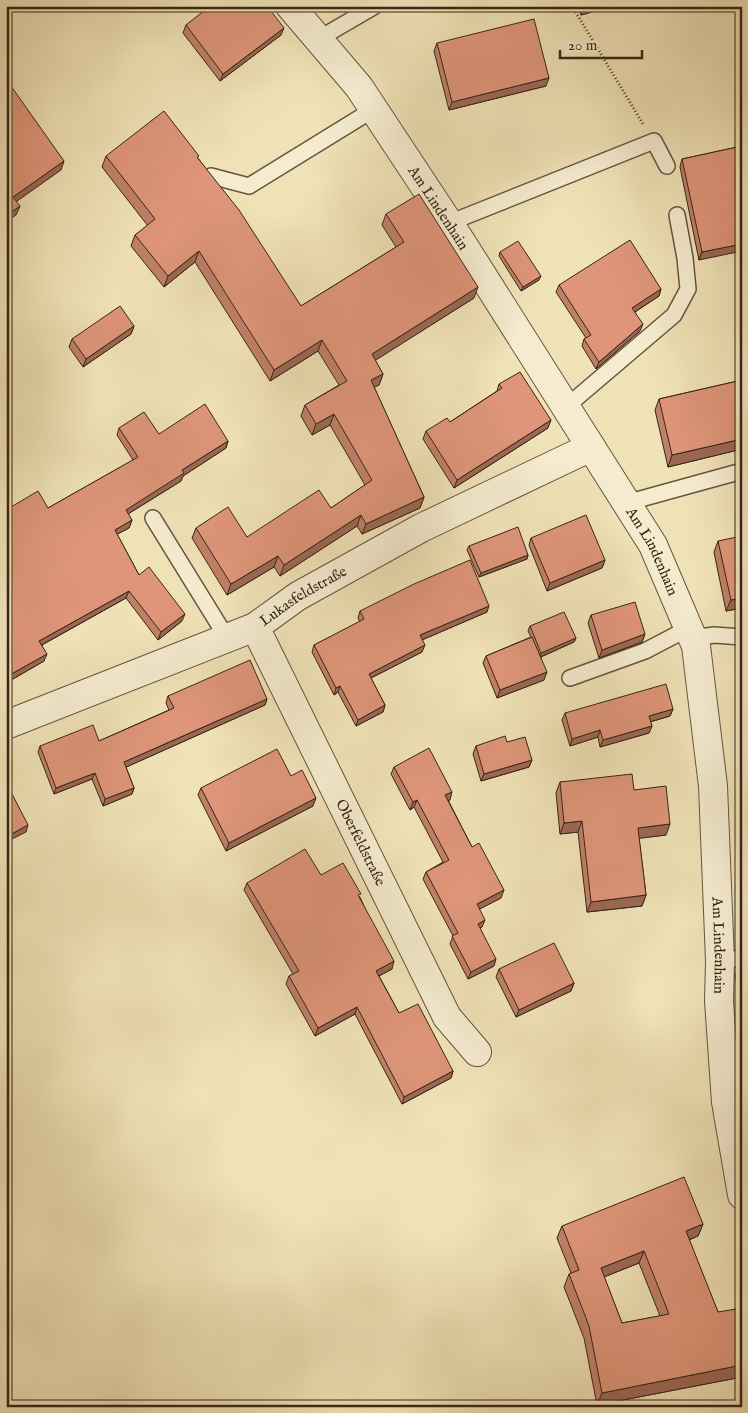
<svg xmlns="http://www.w3.org/2000/svg" width="748" height="1413" font-family="'IM FELL English',serif">
<style>
.lines{fill:none;stroke-linecap:round;stroke-linejoin:round}
.service-casing{stroke:#66543e;stroke-width:18}
.minor-casing{stroke:#66543e;stroke-width:30}
.path{stroke:#382516;stroke-width:3;stroke-dasharray:1 2.5;stroke-linecap:butt}
.service{stroke:#f5ecd0;stroke-width:15}
.minor{stroke:#f5ecd0;stroke-width:28}
.wall{fill:#bf8068;stroke:#382516;fill-rule:evenodd}
.shaded-wall{fill:#9b6855;stroke:#382516}
.building{fill:#de9579;stroke:#382516;fill-rule:evenodd}
.labels{text-anchor:middle;stroke-width:5;stroke-linejoin:round;paint-order:stroke}
.street-label{font-size:15px;fill:#382516;stroke:#f5ecd0}
</style>
<rect width="100%" height="100%" fill="#f0e2b7"/>
<filter id="stains"><feTurbulence type="fractalNoise" baseFrequency=".004" numOctaves="4"/><feColorMatrix values="0 0 0 0 .2 0 0 0 0 .09 0 0 0 0 .02 0 0 0 .5 -.17"/></filter>
<radialGradient id="worn" r=".72"><stop offset=".6" stop-color="#630" stop-opacity="0"/><stop offset="1" stop-color="#630" stop-opacity=".3"/></radialGradient>
<g class="lines">
<defs>
<g id="service">
<path d="M320,38l55,-32"/>
<path d="M211,176l38,10 125,-77"/>
<path d="M449,223l205,-82 13,25"/>
<path d="M566,407l108,-92 14,-26 -3,-31 -8,-43"/>
<path d="M626,503l116,-32"/>
<path d="M153,518l74,120"/>
<path d="M693,638l21,-3 28,2"/>
<path d="M570,678l75,-27 44,-23"/>
<path d="M720,961l22,-3"/>
</g>
<g id="minor">
<path id="s1" d="M290,6l69,81 103,156 129,204 62,98 43,101 17,140 7,175 -1,40 7,101 16,93"/>
<path id="s2" d="M255,627l192,390 30,35"/>
<path id="s3" d="M6,725l249,-98 43,-31 123,-68 170,-81"/>
</g>
</defs>
<use href="#service" class="service-casing"/>
<use href="#minor" class="minor-casing"/>
<path class="path" d="M572,6l71,118"/>
<use href="#service" class="service"/>
<use href="#minor" class="minor"/>
</g>
<g class="wall">
<path d="M579,6h34l-32,9z"/>
<path d="M186,25l95,10 -61,46 -37,-48z"/>
<path d="M437,43l109,43 -97,24 -15,-59z"/>
<path d="M742,146l-43,114 -19,-93 2,-8z"/>
<path d="M106,156l92,2 103,148 95,-59 -14,-22 4,-11 88,84 -99,62 8,14 -4,11 -5,2 50,110 -4,11 -58,26 -5,-8 -77,50 -6,-9 -47,28 -35,-57 4,-10 51,9 84,-29 34,-23 -35,-60 -18,10 -11,-19 4,-11 34,-20 -21,-34 -48,30 -75,-119 -31,25 -33,-41 4,-11 13,-9 -46,-59z"/>
<path d="M500,252l39,28 -18,11 -22,-35z"/>
<path d="M559,285l102,4 -2,7 -24,16 5,19 -44,38 -14,-23 2,-7 2,-1 -30,-46z"/>
<path d="M134,326l-3,8 -48,33 -14,-20 3,-8z"/>
<path d="M742,380v69l-74,18 -13,-57 4,-11z"/>
<path d="M499,384l49,44 -94,60 -31,-49 3,-8 24,-9 47,-31z"/>
<path d="M119,428l40,6 69,7 -2,7 -43,28 -2,5 -53,33 4,6 -3,8 -12,6 22,41 43,46 -24,19 -32,-42 -84,47 2,16 -38,22v-173l42,-2 85,-48 -16,-25z"/>
<path d="M531,538l74,22 -3,8 -55,23 -18,-46z"/>
<path d="M718,541l24,67 -16,3 -12,-59z"/>
<path d="M469,546l59,9 -1,4 -48,18 -12,-27z"/>
<path d="M360,611l127,1 -65,28v12l-51,26 14,27 -2,7 -27,14 -18,-34 -4,3 -22,-43 2,-7 46,-23 -2,-4z"/>
<path d="M591,615l54,19 -3,8 -43,16 -11,-35z"/>
<path d="M530,626l46,12 -2,4 -33,15 3,23 -47,18 -14,-35 3,-7 45,-19 -3,-6z"/>
<path d="M168,696l99,3 -2,6 -139,62 8,21 -2,6 -29,12 -11,-27 -38,15 -16,-42 2,-6 59,-5 70,-31 -3,-7z"/>
<path d="M673,709l-3,7 -20,6 2,4 -3,7 -49,14 -2,-10 -28,9 -8,-26 3,-7z"/>
<path d="M507,742l25,18 -3,7 -48,14 -8,-27 3,-8z"/>
<path d="M394,767l56,33h-2l24,47 29,51 -22,11 3,18 -2,1 14,38 -26,13 -18,-35 3,-8 -30,-57 3,-7 17,-10 -29,-55 -4,3 -19,-36z"/>
<path d="M291,776l22,30 -87,45 -28,-56 3,-7z"/>
<path d="M560,782l74,8 32,45 -27,3 7,57 -4,11 -55,6 -9,-80 -18,2 -4,-41z"/>
<path d="M321,875l39,22 32,72 -13,7 20,37 54,58 -2,7 -49,26 -47,-90 -40,22 -29,-52 3,-8 4,-2 -49,-84 3,-7z"/>
<path d="M738,968h4v41l-7,-33z"/>
<path d="M499,969l75,14 -3,8 -55,26 -20,-40z"/>
<path d="M703,1224l-5,12 -9,4 29,72 24,25v40l-145,28 -13,-67 -20,-51 5,-13 2,-1 -14,-35 5,-12zM639,1263l21,53 -38,7 -18,-46z"/>
</g>
<g class="shaded-wall">
<path d="M588,6h25l-32,9 3,-8z"/>
<path d="M284,28l-3,7 -61,46 3,-7z"/>
<path d="M549,78l-3,8 -97,24 3,-8z"/>
<path d="M64,161l-3,9 -51,36 3,-9z"/>
<path d="M20,206l-4,9 -10,7v-6z"/>
<path d="M742,244v7l-43,9 3,-8z"/>
<path d="M199,251l-4,11 -31,25 4,-11z"/>
<path d="M541,276l-2,4 -18,11 2,-4z"/>
<path d="M478,287l-4,11 -106,67 4,-11z"/>
<path d="M661,289l-2,7 -29,19 2,-7z"/>
<path d="M643,324l-3,7 -44,38 3,-7z"/>
<path d="M134,326l-3,8 -48,33 3,-8z"/>
<path d="M322,340l-4,11 -48,30 4,-11z"/>
<path d="M383,374l-4,11 -12,6 4,-11z"/>
<path d="M334,414l-4,11 -18,10 4,-11z"/>
<path d="M551,420l-3,8 -94,60 3,-8z"/>
<path d="M742,439v10l-74,18 4,-12z"/>
<path d="M228,441l-2,7 -43,28 -2,5 -58,36 3,-7 56,-40z"/>
<path d="M424,497l-4,11 -58,26 4,-10z"/>
<path d="M361,515l-4,11 -77,50 4,-11z"/>
<path d="M132,520l-3,8 -17,9 3,-7z"/>
<path d="M528,555l-1,4 -48,18 2,-4z"/>
<path d="M278,556l-4,11 -47,28 4,-11z"/>
<path d="M605,560l-3,8 -55,23 3,-8z"/>
<path d="M129,591l-3,7 -90,50 3,-7z"/>
<path d="M742,598v10l-16,3 5,-11z"/>
<path d="M489,606l-2,6 -70,30 3,-7z"/>
<path d="M185,614l-3,7 -24,19 3,-8z"/>
<path d="M645,634l-3,8 -43,16 3,-8z"/>
<path d="M576,638l-2,4 -34,15 1,-4z"/>
<path d="M425,645l-3,7 -55,28 2,-6z"/>
<path d="M47,654l-3,7 -38,22v-6z"/>
<path d="M547,672l-3,8 -47,18 3,-8z"/>
<path d="M340,686l-2,6 -4,3 2,-7z"/>
<path d="M267,699l-2,6 -143,64 2,-7z"/>
<path d="M385,705l-2,7 -27,14 2,-6z"/>
<path d="M673,709l-3,7 -24,7 3,-7z"/>
<path d="M652,726l-3,7 -49,14 3,-7z"/>
<path d="M600,730l-2,7 -28,9 2,-7z"/>
<path d="M532,760l-3,7 -48,14 3,-7z"/>
<path d="M95,773l-3,6 -38,15 2,-6z"/>
<path d="M134,788l-2,6 -29,12 2,-7z"/>
<path d="M452,792l-2,8 -8,2 3,-7z"/>
<path d="M316,798l-3,8 -87,45 3,-8z"/>
<path d="M417,800l-3,7 -4,3 3,-8z"/>
<path d="M582,821l-4,11 -18,2 4,-11z"/>
<path d="M670,824l-4,11 -32,4 4,-11z"/>
<path d="M28,825l-2,7 -20,10v-5z"/>
<path d="M504,890l-3,8 -27,14 3,-8z"/>
<path d="M646,895l-4,11 -55,6 4,-10z"/>
<path d="M485,920l-3,7 -7,4 3,-7z"/>
<path d="M496,959l-2,7 -26,13 3,-7z"/>
<path d="M394,961l-2,8 -19,10 3,-8z"/>
<path d="M574,983l-3,8 -55,26 3,-7z"/>
<path d="M357,1007l-2,7 -40,22 3,-8z"/>
<path d="M453,1071l-2,7 -49,26 2,-7z"/>
<path d="M703,1224l-5,12 -17,7 5,-12z"/>
<path d="M644,1251l-5,12 -43,17 5,-12z"/>
<path d="M742,1365v12l-145,28 5,-12z"/>
</g>
<g class="building">
<path d="M210,6h57l17,22 -61,46 -37,-49z"/>
<path d="M534,19l15,59 -97,24 -15,-59z"/>
<path d="M6,79l58,82 -51,36 7,9 -14,10v-82l2,-1 -2,-2z"/>
<path d="M164,111l35,45 -2,1 11,14 31,39 62,96 103,-64 -18,-28 33,-20 59,93 -106,67 11,20 -12,6 53,117 -58,27 -5,-9 -77,50 -6,-9 -47,28 -35,-56 32,-21 19,30 72,-47 12,18 41,-28 -38,-66 -18,10 -11,-19 42,-24 -25,-41 -48,30 -75,-119 -31,25 -33,-41 20,-16 -49,-63z"/>
<path d="M742,146v98l-40,8 -20,-93z"/>
<path d="M630,240l31,49 -29,19 11,16 -44,38 -15,-23 7,-4 -32,-50z"/>
<path d="M518,241l23,35 -18,11 -23,-35z"/>
<path d="M120,306l14,20 -48,33 -14,-20z"/>
<path d="M520,372l31,48 -94,60 -31,-49 21,-13 3,4 52,-34 -3,-4z"/>
<path d="M742,380v59l-70,16 -13,-56z"/>
<path d="M205,404l23,37 -46,29 2,3 -58,37 6,10 -17,10 24,45 10,-8 36,47 -24,18 -32,-41 -90,50 8,13 -41,23v-39l2,-1 -2,-3v-48l6,-3 -6,-9v-64l32,-19 10,17 90,-51 -19,-29 25,-16 15,22z"/>
<path d="M586,515l19,45 -55,23 -19,-45z"/>
<path d="M518,527l10,28 -47,18 -12,-27z"/>
<path d="M742,536v62l-11,2 -13,-59z"/>
<path d="M470,560l19,46 -69,29 5,10 -56,29 16,31 -27,15 -18,-34 -4,2 -22,-43 50,-26 -4,-8 54,-27z"/>
<path d="M635,602l10,32 -43,16 -11,-35z"/>
<path d="M564,612l12,26 -35,15 -11,-27z"/>
<path d="M532,637l15,35 -47,18 -14,-34z"/>
<path d="M250,660l17,39 -143,63 10,26 -29,11 -10,-26 -39,15 -16,-42 53,-21 6,16 75,-33 -6,-12z"/>
<path d="M666,684l7,25 -24,7 3,10 -49,14 -3,-10 -28,9 -7,-26z"/>
<path d="M505,736l2,6 18,-5 7,23 -48,14 -8,-28z"/>
<path d="M429,748l23,44 -7,3 27,52 7,-4 25,47 -27,14 8,16 -7,4 18,35 -25,13 -19,-36 6,-3 -32,-61 23,-12 -32,-60 -4,2 -19,-35z"/>
<path d="M277,749l14,27 11,-6 14,28 -87,45 -28,-55z"/>
<path d="M632,774l2,16 32,-4 4,38 -32,4 8,67 -55,7 -9,-81 -18,2 -4,-41z"/>
<path d="M10,790l18,35 -22,12v-44z"/>
<path d="M305,849l16,26 22,-12 18,31 -3,1 36,66 -18,10 23,42 19,-9 35,67 -49,26 -47,-90 -39,21 -29,-52 10,-5 -52,-88z"/>
<path d="M554,943l20,40 -55,27 -20,-41z"/>
<path d="M738,968h4v19z"/>
<path d="M684,1177l19,47 -17,7 32,81 18,-3 6,28v28l-140,28 -13,-67 -20,-52 10,-4 -17,-44zM644,1251l25,63 -47,9 -21,-55z"/>
</g>
<g class="labels">
<g class="street-label">
<text dy="5" stroke="none"><textPath href="#s1" startOffset="251">Am Lindenhain</textPath></text>
<text dy="5" stroke="none"><textPath href="#s1" startOffset="656">Am Lindenhain</textPath></text>
<text dy="5" stroke="none"><textPath href="#s3" startOffset="325">Lukasfeldstraße</textPath></text>
<text dy="5" stroke="none"><textPath href="#s2" startOffset="240">Oberfeldstraße</textPath></text>
<text dy="5" stroke="none"><textPath href="#s1" startOffset="1061">Am Lindenhain</textPath></text>
</g>
</g>
<rect width="748" height="1413" fill="none" stroke="#f0e2b7" stroke-width="25"/>
<rect x="8" y="8" width="733" height="1398" fill="none" stroke="#382516" stroke-width="2.5"/>
<rect x="12" y="12" width="723" height="1388" fill="none" stroke="#382516"/>
<path d="M560 50v8h82v-8" fill="none" stroke="#382516" stroke-width="2.5"/>
<text x="568" y="50" font-size="15" fill="#382516" stroke="#f5ecd0" stroke-width="4" paint-order="stroke">20 m</text>
<rect width="100%" height="100%" filter="url(#stains)"/>
<rect width="100%" height="100%" fill="url(#worn)"/>
</svg>
